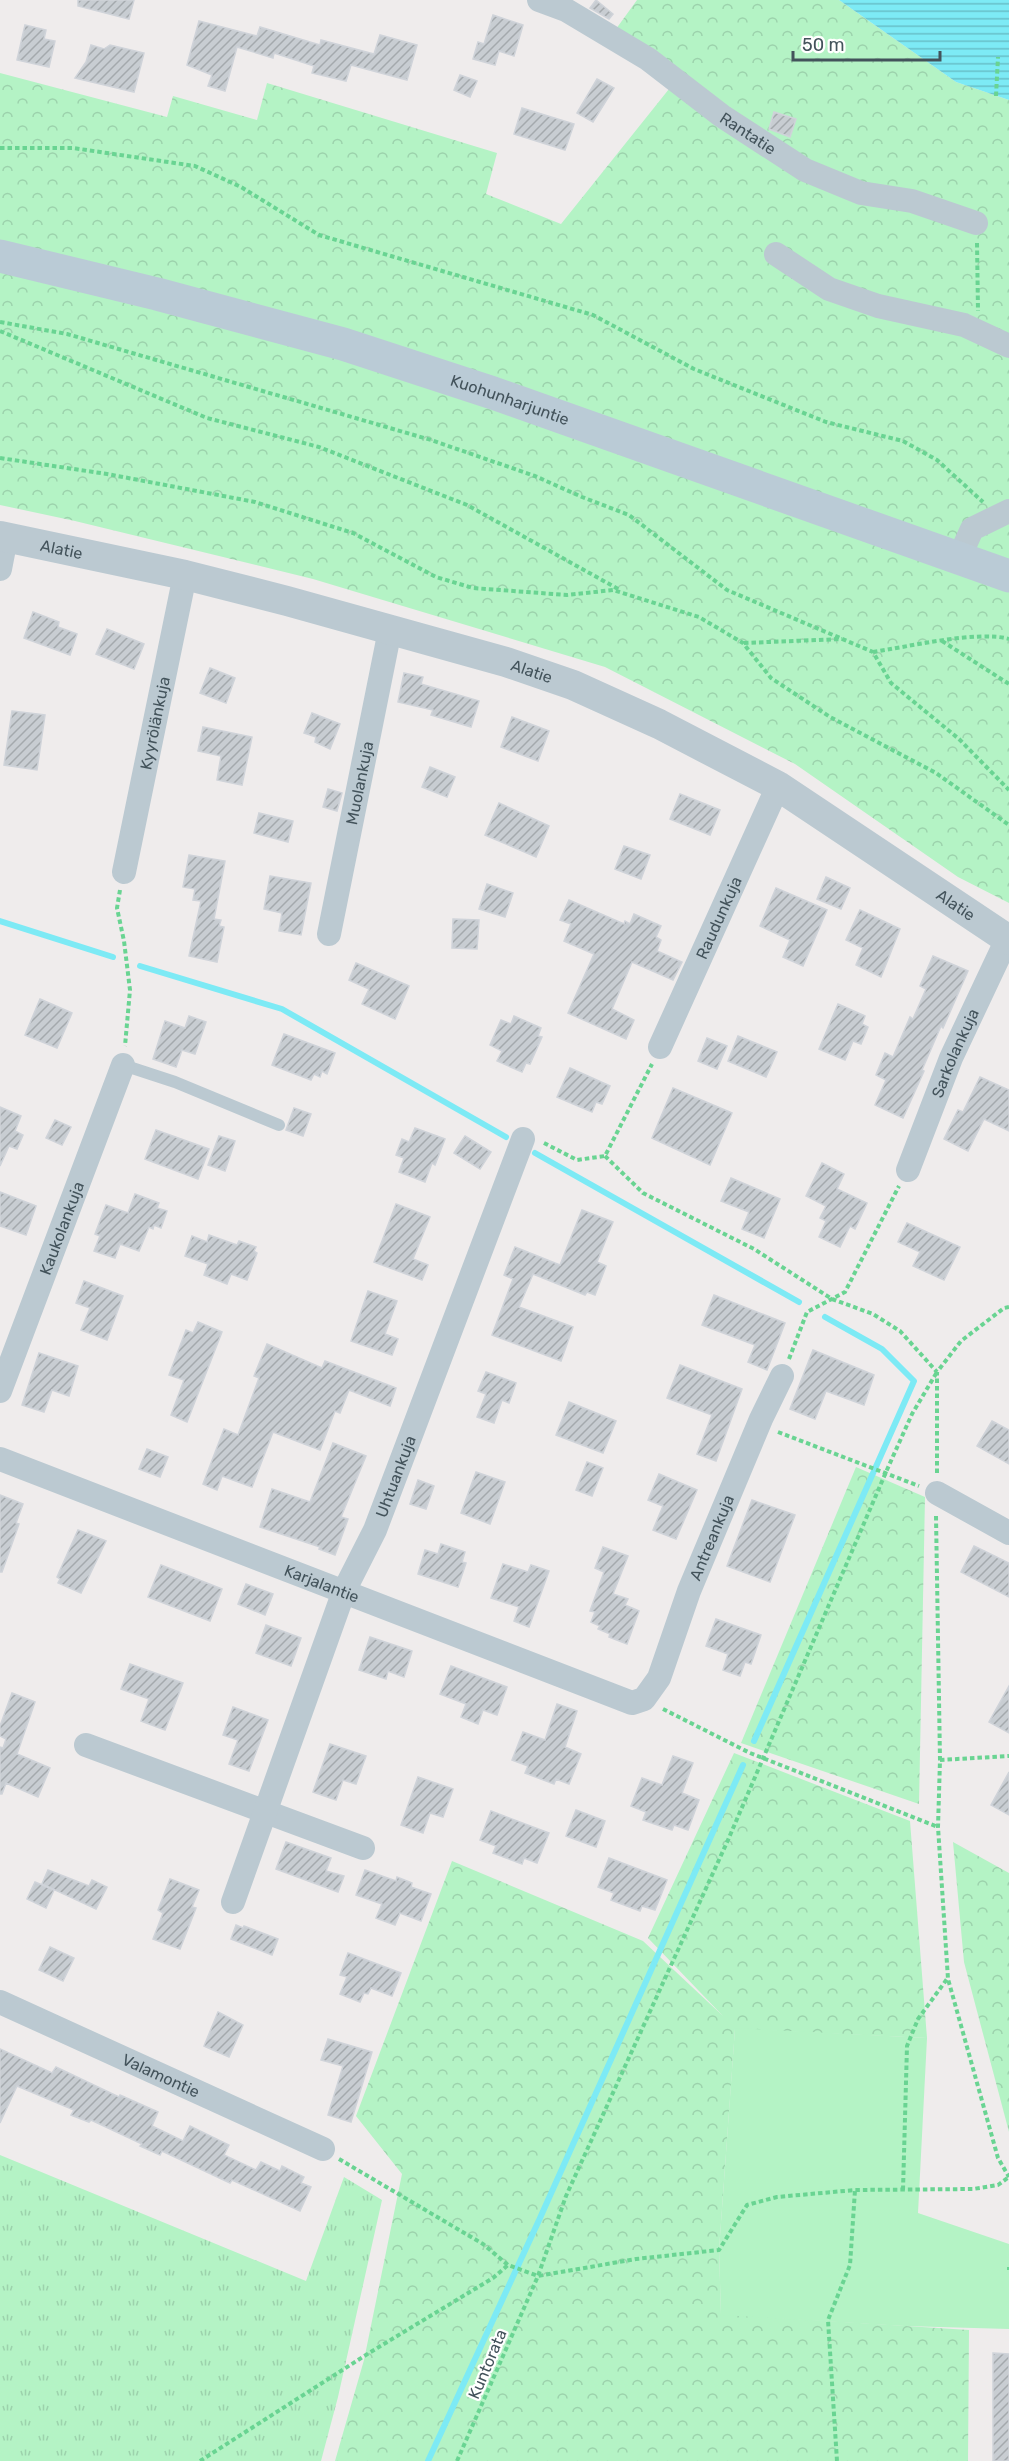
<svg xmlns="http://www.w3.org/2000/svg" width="1009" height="2461" font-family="Rubik,sans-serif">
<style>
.grass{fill:url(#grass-tufts)}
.forest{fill:url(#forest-crowns)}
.park{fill:#b4f3c5}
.water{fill:url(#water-rules)}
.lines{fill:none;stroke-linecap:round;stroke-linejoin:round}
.stream{stroke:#7deaf5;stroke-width:6}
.building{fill:url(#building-hatch);stroke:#cfd3d9;stroke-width:1.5}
.path{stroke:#69d492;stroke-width:4;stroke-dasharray:4.5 3;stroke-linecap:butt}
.service{stroke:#bbc9d1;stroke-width:12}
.minor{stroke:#bbc9d1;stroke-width:24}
.tertiary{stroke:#bbc9d1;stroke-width:30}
.secondary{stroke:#bacbd6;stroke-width:33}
.labels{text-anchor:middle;stroke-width:4.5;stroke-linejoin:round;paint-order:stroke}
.street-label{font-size:16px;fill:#43535b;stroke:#fff}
</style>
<defs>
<pattern id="grass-tufts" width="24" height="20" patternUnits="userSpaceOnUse" patternTransform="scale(1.5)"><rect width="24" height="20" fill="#b4f3c5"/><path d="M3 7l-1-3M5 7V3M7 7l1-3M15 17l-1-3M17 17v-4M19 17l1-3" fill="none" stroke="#9cd2ac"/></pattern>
<pattern id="forest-crowns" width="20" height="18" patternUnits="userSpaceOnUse" patternTransform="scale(1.5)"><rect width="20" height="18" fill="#b4f3c5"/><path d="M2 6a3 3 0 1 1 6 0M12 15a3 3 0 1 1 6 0" fill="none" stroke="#9cd2ac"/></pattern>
<pattern id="water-rules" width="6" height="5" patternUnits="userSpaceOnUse" patternTransform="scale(1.5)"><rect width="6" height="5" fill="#7deaf5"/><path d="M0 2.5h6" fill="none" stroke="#68c0c9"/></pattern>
<pattern id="building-hatch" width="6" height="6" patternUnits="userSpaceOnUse" patternTransform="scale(1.5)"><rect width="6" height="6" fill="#c8cdd2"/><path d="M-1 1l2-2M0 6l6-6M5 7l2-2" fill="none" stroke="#a4a9ad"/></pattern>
</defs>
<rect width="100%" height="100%" fill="#efecec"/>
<path class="grass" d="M0,2155l306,126 38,-104 38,23 -44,197 -17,64h-321z"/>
<g class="forest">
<path d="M637,0h202l117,82 53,18v803l-51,-26 -163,-113 -190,-97 -292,-88 -238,-58 -75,-16v-432l167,44 6,-21 84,24 10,-37 230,70 -11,41 75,30 108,-135 -61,-49z"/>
<path d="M856,1467l69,30 -6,307 -178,-61z"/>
<path d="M734,1753l176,68 17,217 -192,-9 -16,221 2,64 248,16 -1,131h-633l29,-101 38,-186 -46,-58 96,-255 191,80 80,75 -75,-78z"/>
<path d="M953,1842l56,31v259l-45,-170z"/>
</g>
<path class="park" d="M735,2028l192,10 -9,175 91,31v85l-105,-3 -183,-11 -2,-65z"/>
<path class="water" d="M839,0h170v100l-53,-18z"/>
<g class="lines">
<g class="stream">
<path d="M0,921l113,36"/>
<path d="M140,966l142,43 224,128"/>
<path d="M535,1153l264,149"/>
<path d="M754,1741l160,-360 -32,-32 -57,-32"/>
<path d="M428,2461l112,-243 203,-453"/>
</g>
</g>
<g class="building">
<path d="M78,0h56l-5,19 -51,-13z"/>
<path d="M596,0l17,14 -4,5 -19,-11z"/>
<path d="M493,15l30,10 -9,31 -15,-5 -4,14 -22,-6 5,-17 6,2z"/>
<path d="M199,21l58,15 3,-9 60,18 1,-5 53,14 6,-19 37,10 -10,35 -56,-15 -5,16 -34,-8 2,-7 -40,-13 -1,5 -36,-11 -12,44 -17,-5 4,-11 -25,-10z"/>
<path d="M25,25l21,5 -2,9 11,2 -6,26 -32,-7z"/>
<path d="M91,45l13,4 6,-4 34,8 -10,39 -59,-14 11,-16z"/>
<path d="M460,75l17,6 -7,16 -16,-7z"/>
<path d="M597,79l17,9 -21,34 -16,-9z"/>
<path d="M522,108l52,16 -9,26 -51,-16z"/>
<path d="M774,112l22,7 -6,18 -21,-8z"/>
<path d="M33,612l26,10 -1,5 19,7 -7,21 -46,-17z"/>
<path d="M107,629l37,15 -10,25 -38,-15z"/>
<path d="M210,668l25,10 -9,25 -26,-10z"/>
<path d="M404,673l19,4 -2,7 58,17 -8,26 -40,-12 2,-5 -35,-8z"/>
<path d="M12,711l33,4 -8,55 -33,-5z"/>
<path d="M312,713l28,11 -10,25 -15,-7 1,-5 -12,-4z"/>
<path d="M512,717l37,14 -11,30 -37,-14z"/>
<path d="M203,727l49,10 -10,48 -25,-5 4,-24 -23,-5z"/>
<path d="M430,767l25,10 -8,20 -25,-10z"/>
<path d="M328,789l14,4 -5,18 -14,-4z"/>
<path d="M680,794l40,16 -10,25 -40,-16z"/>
<path d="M499,803l50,23 -13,31 -51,-22z"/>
<path d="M259,813l34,8 -5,21 -34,-9z"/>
<path d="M624,846l26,9 -9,24 -26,-10z"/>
<path d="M189,855l36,6 -11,58 7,1 -2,6 5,1 -7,35 -28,-6 12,-55 -8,-1 2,-11 -12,-2z"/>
<path d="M270,876l41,7 -10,52 -22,-4 3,-18 -18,-4z"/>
<path d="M826,877l24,11 -9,21 -24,-10z"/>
<path d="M487,884l26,9 -8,24 -26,-8z"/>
<path d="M776,888l51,22 -24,56 -20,-9 7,-17 -30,-14z"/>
<path d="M569,900l55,24 1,-3 5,3 4,-10 27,12 -5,11 5,3 -4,11 25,11 -9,18 -41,-18 -20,47 22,11 -8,19 -58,-26 26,-59 -30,-13 7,-17 -11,-4z"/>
<path d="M860,910l40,19 -19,48 -25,-12 7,-17 -17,-8z"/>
<path d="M453,919l26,1 -2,29 -25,-1z"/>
<path d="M933,956l35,15 -25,57 -2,-2 -19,44 2,1 -21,47 -28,-13 11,-25 -10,-5 9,-22 8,4 17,-40 3,2 13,-30 -6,-3z"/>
<path d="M356,963l53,23 -14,33 -33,-15 7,-15 -20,-9z"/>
<path d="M40,999l32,14 -15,35 -32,-13z"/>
<path d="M838,1004l27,12 -3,8 6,3 -7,17 -8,-3 -8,19 -26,-11z"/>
<path d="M189,1016l17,6 -11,32 -13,-4 -6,17 -23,-8 12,-38 20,7z"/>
<path d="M514,1016l27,12 -3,8 4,1 -12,27 -4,-1 -4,9 -25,-11 5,-10 -12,-6 11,-25 10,4z"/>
<path d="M284,1034l51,19 -8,21 -5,-3 -2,6 -6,-3 -3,6 -39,-15z"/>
<path d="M738,1036l39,16 -11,25 -38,-16z"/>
<path d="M707,1038l20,8 -10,23 -19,-8z"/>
<path d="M570,1068l40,18 -8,18 -6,-2 -4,10 -35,-15z"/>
<path d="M980,1077l29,13v41l-25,-12 -16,32 -24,-12 14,-29 5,2z"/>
<path d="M673,1088l59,25 -22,52 -58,-27z"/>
<path d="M0,1107l21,9 -6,15 8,4 -6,14 -8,-3 -9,20z"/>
<path d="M294,1108l17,6 -8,22 -17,-6z"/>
<path d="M55,1120l16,7 -9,18 -16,-7z"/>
<path d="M415,1128l30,11 -10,26 -3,-2 -7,19 -26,-10 5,-14 -8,-3 6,-16 7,3z"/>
<path d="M156,1130l53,19 -11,30 -53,-20z"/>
<path d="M219,1136l16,5 -10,30 -17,-6z"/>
<path d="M465,1136l26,16 -11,17 -26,-16z"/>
<path d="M822,1163l22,11 -7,15 30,14 -12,26 -5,-3 -10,21 -21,-10 7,-16 -6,-3 6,-12 -20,-10z"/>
<path d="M731,1178l49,21 -16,39 -22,-9 7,-17 -28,-11z"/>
<path d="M0,1192l36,14 -10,29 -26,-9z"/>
<path d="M135,1194l24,9 -2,5 10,3 -6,17 -7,-3 -1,4 -4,-2 -10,24 -19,-7 -5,14 -21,-7 6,-15 -5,-2 11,-29 22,8z"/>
<path d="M396,1204l34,13 -17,42 15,6 -6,15 -48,-18z"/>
<path d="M582,1210l31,12 -16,40 9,4 -11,29 -8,-3 -2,3 -52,-21 -14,33 54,20 -12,34 -69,-26 21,-56 -9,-4 11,-28 45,18z"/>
<path d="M907,1223l53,24 -16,33 -31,-14 7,-14 -22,-10z"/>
<path d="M209,1235l28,10 2,-4 17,6 -2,4 3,2 -10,27 -16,-6 -4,10 -23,-9 4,-11 -23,-8 7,-20 15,6z"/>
<path d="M84,1281l39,15 -16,44 -26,-10 9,-22 -14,-5z"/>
<path d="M368,1291l29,10 -12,33 13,5 -6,16 -41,-14z"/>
<path d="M714,1295l71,28 -18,47 -19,-8 7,-17 -53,-20z"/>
<path d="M198,1322l24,10 -35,90 -16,-7 13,-35 -15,-5 17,-45 7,3z"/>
<path d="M267,1344l55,24 3,-7 71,27 -6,18 -41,-16 -9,23 -5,-2 -15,39 -47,-18 -21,55 -30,-11 -5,14 -14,-6 21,-55 14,6 21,-57 -5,-2z"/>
<path d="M813,1350l61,25 -10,30 -38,-14 -11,28 -25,-10z"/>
<path d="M39,1353l39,13 -9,30 -17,-6 -8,22 -22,-7z"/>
<path d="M680,1365l62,24 -26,72 -19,-7 15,-39 -45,-17z"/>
<path d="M486,1372l30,11 -7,20 -7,-3 -8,23 -17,-6 9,-23 -8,-3z"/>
<path d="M569,1402l47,19 -13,32 -47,-18z"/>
<path d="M992,1421l17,9v34l-32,-18z"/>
<path d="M333,1443l33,13 -25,61 7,2 -13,36 -16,-6 1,-2 -60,-20 12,-38 38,13z"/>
<path d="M147,1449l21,8 -8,20 -21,-8z"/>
<path d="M587,1462l16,6 -11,28 -16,-6z"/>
<path d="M476,1472l29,10 -15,42 -29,-11z"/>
<path d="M659,1474l38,16 -21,49 -23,-9 10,-24 -15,-6z"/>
<path d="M418,1480l16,6 -8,23 -16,-5z"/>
<path d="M0,1495l23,9 -7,19 3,1 -17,48h-2z"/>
<path d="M752,1500l43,15 -25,67 -43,-16z"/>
<path d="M78,1530l28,11 -25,52 -23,-10 2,-4 -3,-2z"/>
<path d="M441,1544l24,8 -3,10 4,1 -8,24 -40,-13 7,-24 13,4z"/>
<path d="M974,1546l35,17v34l-48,-25z"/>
<path d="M603,1547l25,9 -15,38 15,5 -3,6 14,6 -12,33 -18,-7 1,-3 -12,-5 2,-3 -9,-4 4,-10 -5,-1 14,-39 -9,-4z"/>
<path d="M503,1564l25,8 3,-7 18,6 -20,56 -15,-6 5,-14 -28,-9z"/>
<path d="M161,1565l61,24 -12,32 -62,-24z"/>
<path d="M246,1584l27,10 -8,21 -27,-11z"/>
<path d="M716,1619l45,16 -10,29 -6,-2 -5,14 -17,-6 5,-16 -22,-8z"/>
<path d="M266,1625l35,13 -10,28 -35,-13z"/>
<path d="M370,1637l42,14 -8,26 -16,-6 -2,8 -27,-9z"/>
<path d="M130,1664l53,19 -18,47 -24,-9 8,-22 -28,-10z"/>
<path d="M451,1666l56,21 -10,28 -14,-5 -5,14 -17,-7 5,-13 -26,-10z"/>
<path d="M1009,1686v47l-20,-11z"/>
<path d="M12,1693l23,9 -18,52 33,14 -12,29 -32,-14 -4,11h-2v-47l3,1 3,-9 -6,-3v-10z"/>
<path d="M557,1704l20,7 -12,36 16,7 -12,30 -13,-5 -2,5 -29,-11 3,-7 -16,-6 11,-28 22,8z"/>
<path d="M233,1707l35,13 -19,51 -20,-7 9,-24 -15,-5z"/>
<path d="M330,1744l36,12 -10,28 -13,-4 -7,20 -23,-8z"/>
<path d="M673,1756l20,7 -11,30 17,7 -11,30 -14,-5 -2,5 -29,-10 3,-8 -15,-6 11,-28 20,7z"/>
<path d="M1009,1772v43l-18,-10z"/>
<path d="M418,1777l35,12 -10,28 -13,-4 -7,20 -22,-8z"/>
<path d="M576,1810l29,11 -9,26 -30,-11z"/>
<path d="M491,1811l58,22 -12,30 -13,-5 -2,6 -29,-11 3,-7 -16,-6z"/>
<path d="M286,1842l45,16 -5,13 18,5 -6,16 -62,-23z"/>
<path d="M609,1858l58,22 -12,30 -13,-4 -2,5 -29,-11 3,-7 -16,-6z"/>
<path d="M48,1870l41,16 3,-6 15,7 -11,22 -54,-25z"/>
<path d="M365,1870l31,11 1,-4 15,6 -1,4 20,7 -10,27 -21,-8 -5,12 -19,-7 6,-14 -26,-9z"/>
<path d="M170,1879l29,11 -7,17 4,1 -16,41 -27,-10 10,-26 -5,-3z"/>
<path d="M35,1882l19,8 -8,18 -19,-9z"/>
<path d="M236,1925l7,3 1,-2 34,13 -6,16 -41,-16z"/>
<path d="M50,1947l24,11 -11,23 -24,-11z"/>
<path d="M348,1953l53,20 -9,23 -21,-8 -3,6 -4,-1 -4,9 -20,-8 7,-17 -7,-2z"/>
<path d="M218,2012l25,13 -14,32 -25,-11z"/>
<path d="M328,2039l44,13 -21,70 -23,-7 15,-49 -22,-6z"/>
<path d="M0,2049l52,24 4,-6 63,30 1,-2 38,17 -6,14 31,15 7,-15 39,19 -5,10 32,15 5,-8 19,9 2,-5 22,11 -3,6 10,4 -11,24 -68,-31 -2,3 -68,-32 -2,4 -20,-9 2,-2 -51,-24 -2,2 -18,-7 3,-5 -57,-24 -17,37z"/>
<path d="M993,2353l16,1v107h-16z"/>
</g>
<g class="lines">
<g class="path">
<path d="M996,96l2,-39"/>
<path d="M0,148h73l122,18 46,21 78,48 274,80 101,54 132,53 77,19 34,19 46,42"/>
<path d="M977,243l1,68"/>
<path d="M0,322l67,12 364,106 104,36 47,21 47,18 98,75 146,62 18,31 68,56 50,51"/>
<path d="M0,331l207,87 112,29 148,58 153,85"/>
<path d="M0,458l107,16 148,28 98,31 83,44 37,11 94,7 46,-5 86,27 44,26 28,35 59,39 106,56 73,52"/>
<path d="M942,641l67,43"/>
<path d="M744,643l98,-4"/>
<path d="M873,652c34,-5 105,-22 136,-13"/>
<path d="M120,890l-3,18 7,33 6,49 -5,56"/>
<path d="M544,1143l33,17 28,-4 47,-92"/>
<path d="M605,1156l38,37 111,56 78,50 41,15 27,17 37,41 24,-31 43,-33 5,-1"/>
<path d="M789,1359l18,-47 38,-20 54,-106"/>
<path d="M778,1432l141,54"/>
<path d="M937,1473v-101"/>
<path d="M936,1516l4,244 -2,67 10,152 50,179 11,19"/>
<path d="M663,1709l87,44 188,74"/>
<path d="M940,1760l69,-4"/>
<path d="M339,2159l144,85 25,21 30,11 98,-17 83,-9 28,-45 30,-8 78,-7 118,-1 25,-4 11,-8"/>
<path d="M903,2190l4,-144 11,-27 29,-40"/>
<path d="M1009,2267v3"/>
<path d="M200,2461l169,-108 124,-75 15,-13"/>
<path d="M457,2461l81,-185 28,-80 162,-356 158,-368 26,-58 25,-42"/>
<path d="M837,2461l-9,-141 22,-55 5,-75"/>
</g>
<path class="service" d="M123,1065l52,17 104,43"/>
<g class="minor">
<path id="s1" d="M539,0l27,10 82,49 74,57 83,54 56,23 51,8 64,22"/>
<path d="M776,254l53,35 49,17 86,19 45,21"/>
<path d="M959,558l13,-29 37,-18"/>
<path d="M0,569l6,-31"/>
<path id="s2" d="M124,872l61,-297"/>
<path id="s3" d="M329,934l61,-304"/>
<path id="s4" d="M660,1047l118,-261"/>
<path id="s5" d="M908,1170l43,-112 56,-119"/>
<path id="s6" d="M0,1391l123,-326"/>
<path id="s7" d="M0,1459l632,244 12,-4 15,-21 30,-87 72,-172 21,-43"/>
<path d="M937,1493l72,40"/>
<path d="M86,1745l277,103"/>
<path id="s8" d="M233,1902l111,-311 31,-61 148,-391"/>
<path id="s9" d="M0,2002l323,147"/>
</g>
<path class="tertiary" id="s10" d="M0,536l185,39 102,26 219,61 67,23 86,39 119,62 231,154"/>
<path class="secondary" id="s11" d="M0,256l157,38 186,50 150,49 516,183"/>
</g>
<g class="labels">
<g class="street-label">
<text dy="6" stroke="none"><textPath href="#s1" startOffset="249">Rantatie</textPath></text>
<text dy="6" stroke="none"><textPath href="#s11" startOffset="530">Kuohunharjuntie</textPath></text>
<text dy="6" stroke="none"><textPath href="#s10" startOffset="63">Alatie</textPath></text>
<text dy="6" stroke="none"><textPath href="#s10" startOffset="549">Alatie</textPath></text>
<text dy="6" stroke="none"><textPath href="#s2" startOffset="152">Kyyrölänkuja</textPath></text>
<text dy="6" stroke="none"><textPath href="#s3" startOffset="154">Muolankuja</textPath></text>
<text dy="6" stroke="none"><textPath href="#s10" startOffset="1035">Alatie</textPath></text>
<text dy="6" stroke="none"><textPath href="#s4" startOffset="142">Raudunkuja</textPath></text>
<text dy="6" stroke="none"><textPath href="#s5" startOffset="126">Sarkolankuja</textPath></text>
<text dy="6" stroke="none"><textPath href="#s6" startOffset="174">Kaukolankuja</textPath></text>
<text dy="6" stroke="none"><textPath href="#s8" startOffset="456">Uhtuankuja</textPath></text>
<text dy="6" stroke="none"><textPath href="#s7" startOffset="866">Antreankuja</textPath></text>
<text dy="6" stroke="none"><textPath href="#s7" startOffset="345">Karjalantie</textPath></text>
<text dy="6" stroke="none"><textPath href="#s9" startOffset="177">Valamontie</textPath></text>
<text transform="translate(487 2364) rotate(-67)" y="6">Kuntorata</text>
</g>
</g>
<path d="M793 51v9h147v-9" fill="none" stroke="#43535b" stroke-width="3"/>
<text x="802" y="51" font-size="18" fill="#43535b" stroke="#ffffff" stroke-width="4.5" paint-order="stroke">50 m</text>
</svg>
